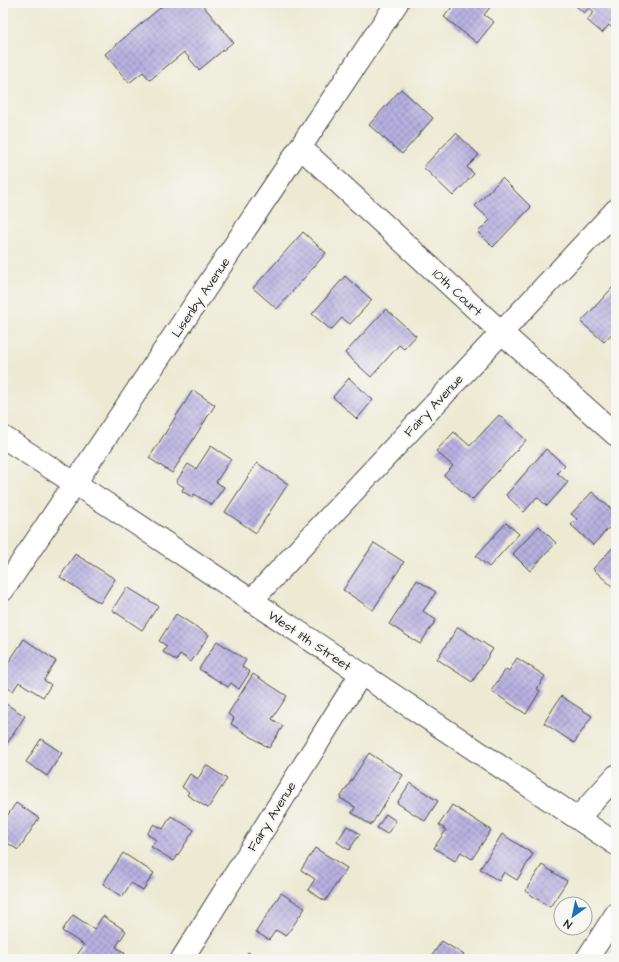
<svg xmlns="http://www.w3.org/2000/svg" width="619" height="962" font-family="'Architects Daughter',sans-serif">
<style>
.building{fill:url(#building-cross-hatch)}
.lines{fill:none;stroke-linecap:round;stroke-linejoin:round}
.minor-casing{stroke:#484844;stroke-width:24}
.major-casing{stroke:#484844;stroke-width:24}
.minor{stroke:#fff;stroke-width:22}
.major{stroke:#fff;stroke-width:22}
.labels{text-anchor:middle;stroke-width:4;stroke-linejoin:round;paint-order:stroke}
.street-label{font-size:13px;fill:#2b2b2b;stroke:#f6f6f2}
</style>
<defs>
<pattern id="building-cross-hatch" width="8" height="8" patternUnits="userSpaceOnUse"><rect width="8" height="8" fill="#b8b1e1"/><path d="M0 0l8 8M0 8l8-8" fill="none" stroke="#9690b7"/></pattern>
</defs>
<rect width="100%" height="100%" fill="#f6f6f2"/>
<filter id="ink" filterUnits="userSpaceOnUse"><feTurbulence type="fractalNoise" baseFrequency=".025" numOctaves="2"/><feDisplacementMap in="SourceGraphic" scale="8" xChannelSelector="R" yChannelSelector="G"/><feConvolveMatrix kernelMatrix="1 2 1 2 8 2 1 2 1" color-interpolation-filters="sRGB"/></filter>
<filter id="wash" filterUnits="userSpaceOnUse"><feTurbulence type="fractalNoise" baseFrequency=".012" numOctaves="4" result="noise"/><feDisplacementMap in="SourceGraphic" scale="16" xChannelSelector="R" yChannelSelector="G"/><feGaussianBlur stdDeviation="0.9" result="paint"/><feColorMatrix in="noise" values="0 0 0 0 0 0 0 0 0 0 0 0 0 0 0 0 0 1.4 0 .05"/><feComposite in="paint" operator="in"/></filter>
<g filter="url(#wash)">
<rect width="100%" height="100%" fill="#edead4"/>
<g id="blocks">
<g class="building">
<path d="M166,3h35l32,39 -34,28 -15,-18 -34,28 -7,-8 -14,11 -24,-29z"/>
<path d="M455,3h33l3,3 -7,9 10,7 -17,21 -33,-26z"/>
<path d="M578,3h38v29l-7,-7 -7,8 -15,-13 7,-8 -5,-4 -5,5 -8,-7z"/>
<path d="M401,89l32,29 -31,36 -33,-29z"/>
<path d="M456,133l23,22 -12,12 7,7 -21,22 -30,-29z"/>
<path d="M502,178l29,29 -38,40 -15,-15 12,-12 -15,-14z"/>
<path d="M303,232l23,21 -49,56 -24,-21z"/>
<path d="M345,276l27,24 -22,24 -8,-6 -11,12 -19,-16z"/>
<path d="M613,287l3,3v39l-12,13 -23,-20z"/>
<path d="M386,309l30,27 -12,13 -5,-4 -28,32 -26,-24z"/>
<path d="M349,378l24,22 -16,19 -24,-22z"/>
<path d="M193,390l22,15 -43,68 -23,-15z"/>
<path d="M499,415l27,25 -54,60 -28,-25 9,-9 -17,-15 18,-19 16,14z"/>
<path d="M211,446l20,13 -15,23 8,5 -12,18 -18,-11 -2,3 -10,-6 2,-4 -8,-5 12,-18 8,5z"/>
<path d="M546,449l19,16 -8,8 11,9 -21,24 -10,-9 -13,15 -18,-17z"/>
<path d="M257,463l31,21 -32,49 -31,-21z"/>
<path d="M592,492l24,21v7l-23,25 -22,-20 6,-6 -6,-5z"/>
<path d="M506,523l13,11 -30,33 -13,-11z"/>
<path d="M539,526l17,17 -26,28 -17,-17z"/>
<path d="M374,543l30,19 -31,48 -30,-20z"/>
<path d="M616,544v46l-23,-21z"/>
<path d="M75,554l40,25 -15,24 -40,-26z"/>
<path d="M417,580l19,12 -13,19 13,9 -16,24 -31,-20z"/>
<path d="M127,587l31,19 -16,24 -30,-20z"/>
<path d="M176,614l33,21 -18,27 -11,-8 -3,7 -14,-9 4,-6 -8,-5z"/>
<path d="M458,627l35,22 -21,33 -35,-23z"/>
<path d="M24,639l32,22 -12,19 7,5 -8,12 -24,-15 -6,9 -10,-6v-14z"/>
<path d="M217,641l29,19 -4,7 8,5 -11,17 -8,-6 -3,4 -29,-18z"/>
<path d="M517,658l28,18 -8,13 3,2 -14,23 -35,-23 15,-22 3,2z"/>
<path d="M253,674l34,22 -15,23 11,7 -14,22 -38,-24 3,-6 -6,-4z"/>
<path d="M561,696l31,20 -18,27 -30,-20z"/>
<path d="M3,702l22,14 -22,34z"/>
<path d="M41,739l21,14 -15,23 -21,-14z"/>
<path d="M369,753l34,22 -32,50 -19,-12 3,-6 -15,-9z"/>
<path d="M206,765l21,14 -19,29 -21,-13 2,-3 -7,-5 8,-13 8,5z"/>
<path d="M410,783l28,18 -13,20 -28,-18z"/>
<path d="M16,803l23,15 -21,32 -15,-10v-18z"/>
<path d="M452,805l39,25 -19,29 -11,-7 -6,9 -21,-13 12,-18 -7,-5z"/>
<path d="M386,814l10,7 -9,13 -10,-6z"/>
<path d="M171,816l23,14 -20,31 -23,-14 5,-7 -9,-6 7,-10 9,5z"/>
<path d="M347,826l13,8 -11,16 -12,-8z"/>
<path d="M502,834l31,20 -16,26 -13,-8 -5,9 -19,-12z"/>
<path d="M315,848l32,20 -22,33 -17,-11 7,-11 -14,-9z"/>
<path d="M123,853l31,20 -11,17 -12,-7 -9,14 -19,-13z"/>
<path d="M542,865l25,16 -17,26 -25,-16z"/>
<path d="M281,893l24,15 -19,28 -10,-6 -7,10 -13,-8z"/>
<path d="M73,915l21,14 9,-13 23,15 -10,16 9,6 -4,6h-38l-6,-4 7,-10 -22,-14z"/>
<path d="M442,941l22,14 -3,4h-26l-4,-2z"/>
<path d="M248,952l10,7h-15z"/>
</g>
</g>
</g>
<g filter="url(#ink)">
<use href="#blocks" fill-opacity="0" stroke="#484844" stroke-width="1"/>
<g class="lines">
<defs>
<g id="minor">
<path d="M301,148l200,184 115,103"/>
<path d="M75,483l322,-480"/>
<path d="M251,601l365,-391"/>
<path d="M578,818l38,-42"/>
<path d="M182,959l179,-285"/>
<path d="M587,959l29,-45"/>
</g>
<g id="major">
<path d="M3,437l110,71 503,336"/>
<path d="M3,590l72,-107"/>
</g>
</defs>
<use href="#minor" class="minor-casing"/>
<use href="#major" class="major-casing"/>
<use href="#minor" class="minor"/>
<use href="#major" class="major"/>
</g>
</g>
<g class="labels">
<g class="street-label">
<text transform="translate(458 292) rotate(43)" y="5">10th Court</text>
<text transform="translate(200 297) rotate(-56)" y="5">Lisenby Avenue</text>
<text transform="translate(433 405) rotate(-47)" y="5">Fairy Avenue</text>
<text transform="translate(310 640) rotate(34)" y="5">West 11th Street</text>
<text transform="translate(271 816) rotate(-58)" y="5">Fairy Avenue</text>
</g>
</g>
<rect width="619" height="962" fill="none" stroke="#f6f6f2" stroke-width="16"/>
<g transform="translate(573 916) rotate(213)"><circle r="19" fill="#f6f6f2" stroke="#a5a5a2"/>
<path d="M0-3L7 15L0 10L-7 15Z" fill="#1f6fb2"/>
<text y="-6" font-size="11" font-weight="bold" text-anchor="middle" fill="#2b2b2b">N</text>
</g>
</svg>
